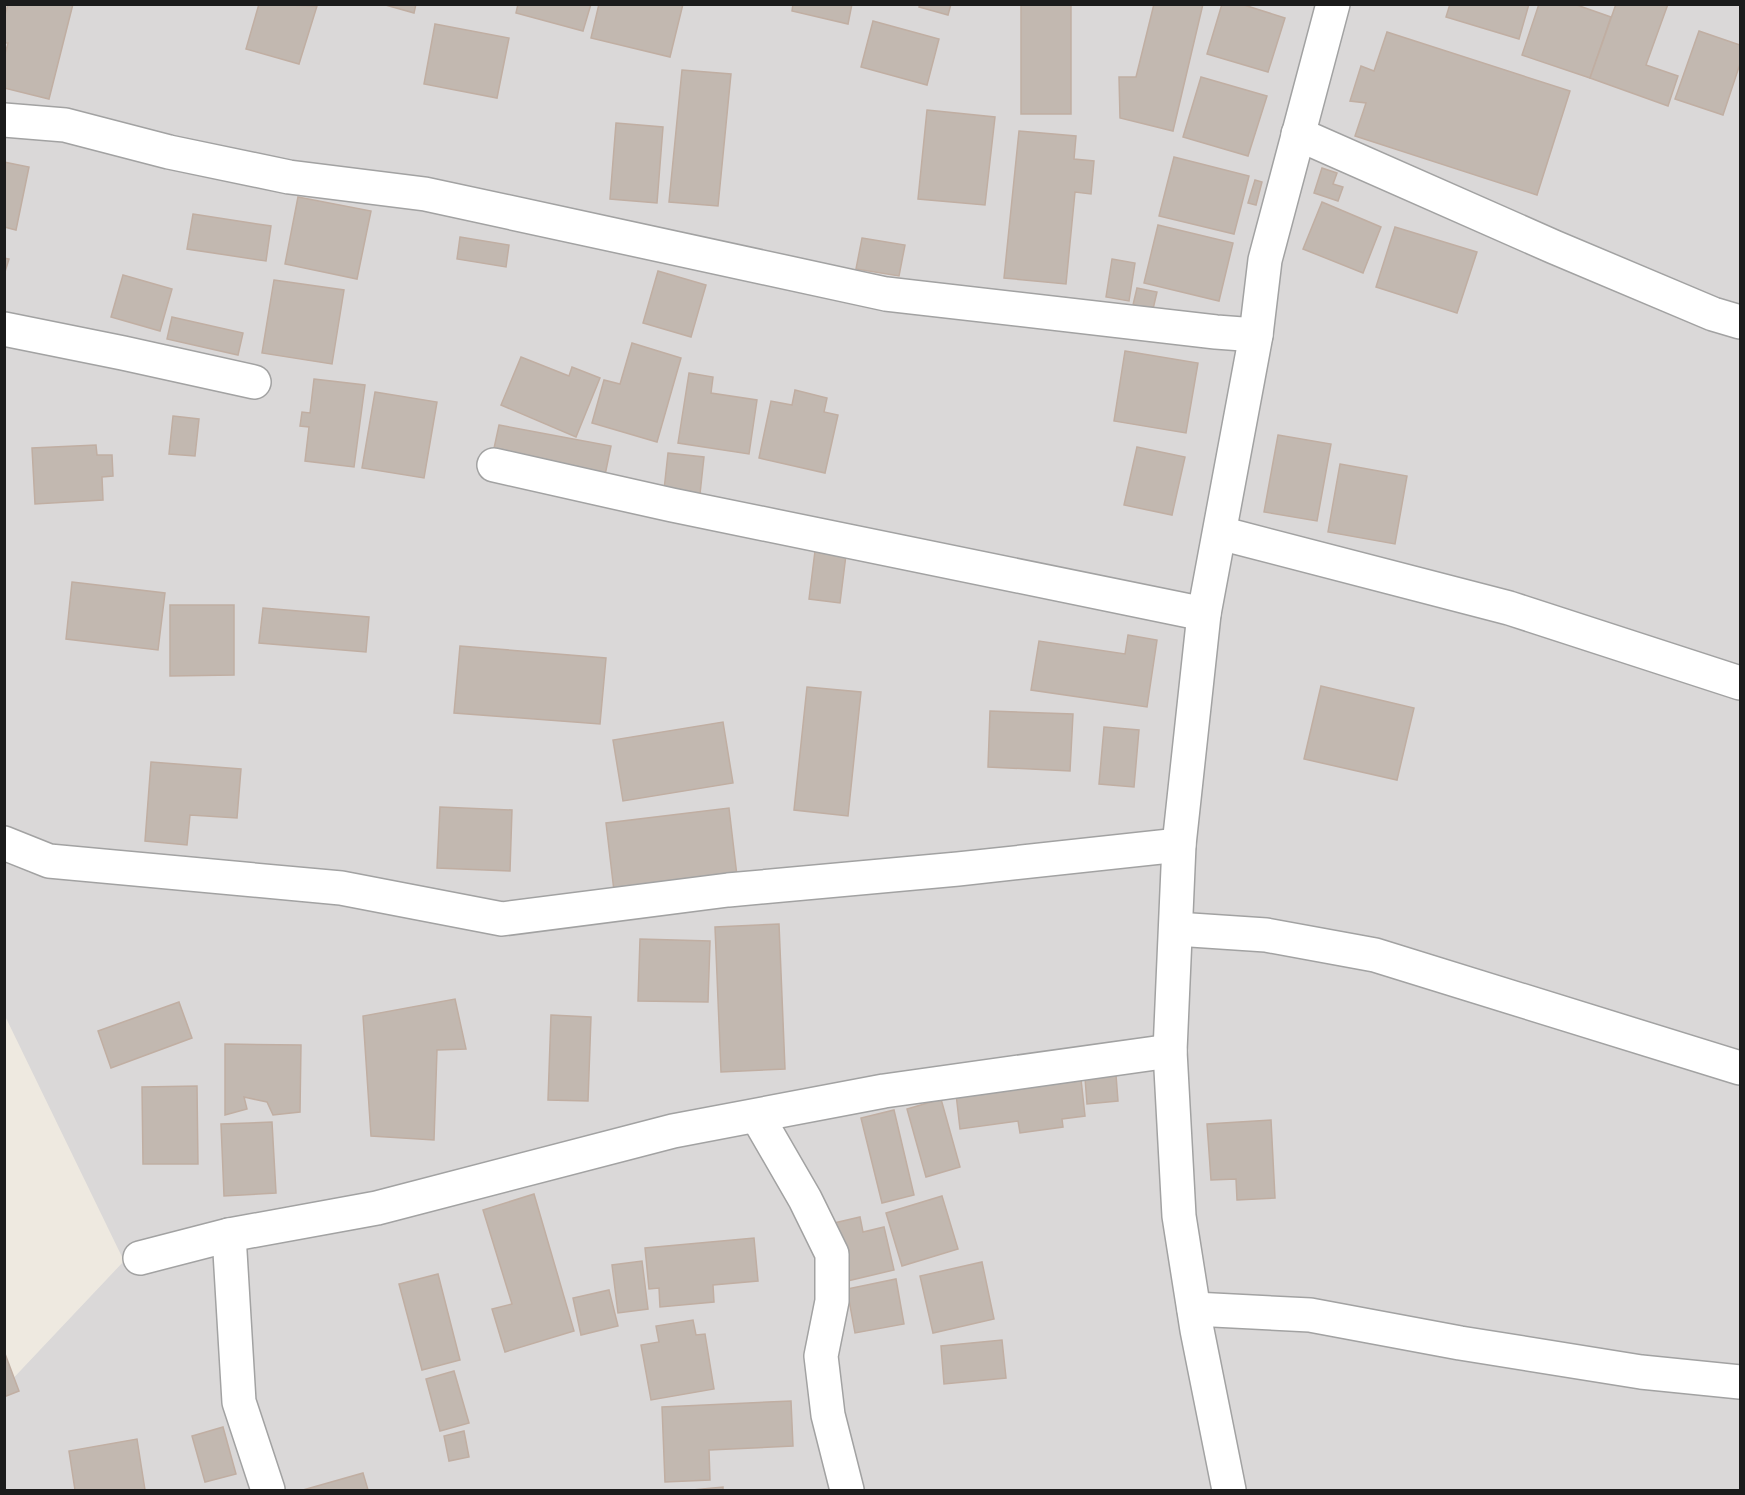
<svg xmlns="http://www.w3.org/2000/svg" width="1745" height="1495" font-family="'Source Sans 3',sans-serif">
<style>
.residential{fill:#dad8d8}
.building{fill:#c2b8b0;stroke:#c0aea2;stroke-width:1.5}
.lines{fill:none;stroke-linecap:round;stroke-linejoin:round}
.street-casing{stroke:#a2a2a2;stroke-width:36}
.street{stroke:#fff;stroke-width:33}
</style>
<rect width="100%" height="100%" fill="#eee9e0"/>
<path class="residential" d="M5,5h1735v1485h-1735v-103l119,-126 -119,-245z"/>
<g class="building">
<path d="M8,4h65l-24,95 -45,-11v-30l4,-15h-4v-25z"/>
<path d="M259,4l58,2 -18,58 -53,-15z"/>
<path d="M382,4h34l-2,9z"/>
<path d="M518,4h73l-8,27 -67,-18z"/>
<path d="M599,4h84l-13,53 -79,-19z"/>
<path d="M793,4h59l-4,20 -56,-13z"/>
<path d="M920,4h31l-3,11 -29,-8z"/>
<rect x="1021" y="4" width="50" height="110"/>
<path d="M1154,4h49l-30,127 -53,-13 -1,-41h17z"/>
<path d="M1222,4h19l44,14 -17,54 -61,-18z"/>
<path d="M1450,4h79l-10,35 -73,-22z"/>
<path d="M1539,4h35l37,13 -21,61 -68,-23z"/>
<path d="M1616,4h52l-22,61 32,11 -10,30 -78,-28z"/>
<path d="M873,21l66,18 -12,46 -66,-18z"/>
<path d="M435,24l74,14 -12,60 -73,-14z"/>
<path d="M1699,31l41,14v19l-17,51 -48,-16z"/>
<path d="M1387,32l183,59 -33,104 -182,-59 11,-33 -16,-2 11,-35 13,5z"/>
<path d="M682,70l49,4 -13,132 -49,-4z"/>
<path d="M1201,77l66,19 -19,60 -65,-19z"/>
<path d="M927,110l68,7 -10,88 -67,-6z"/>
<path d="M616,123l47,4 -6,76 -47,-4z"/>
<path d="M1019,131l57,5 -2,23 20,2 -3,33 -16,-2 -9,92 -62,-6z"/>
<path d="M1174,157l75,19 -15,58 -75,-18z"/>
<path d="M4,162l25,5 -13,63 -12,-3z"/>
<path d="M1322,168l15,5 -4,11 10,3 -5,14 -24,-8z"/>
<path d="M1255,180l7,2 -6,23 -8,-2z"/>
<path d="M298,197l73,14 -14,68 -72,-15z"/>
<path d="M1322,202l59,25 -18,46 -60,-24z"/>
<path d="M193,214l78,12 -5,35 -79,-12z"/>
<path d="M1158,225l75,18 -14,58 -75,-18z"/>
<path d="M1395,227l82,25 -20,61 -81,-26z"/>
<path d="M460,237l49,8 -3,22 -49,-8z"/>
<path d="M862,238l43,7 -6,31 -43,-7z"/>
<path d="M4,258l5,1 -5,16z"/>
<path d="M1112,259l23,4 -6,38 -23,-4z"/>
<path d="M658,271l48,14 -15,52 -48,-14z"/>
<path d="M123,275l49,14 -12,42 -49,-14z"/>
<path d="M274,280l70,10 -12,74 -70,-11z"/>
<path d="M1137,288l20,4 -4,17 -20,-4z"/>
<path d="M172,317l71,16 -5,22 -71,-16z"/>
<path d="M632,343l49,15 -24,84 -65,-19 12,-43 16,4z"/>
<path d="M1125,351l73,12 -12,70 -72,-12z"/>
<path d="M521,357l48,19 3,-9 28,11 -24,59 -75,-32z"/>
<path d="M689,373l24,4 -2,16 46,7 -8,54 -71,-11z"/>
<path d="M314,379l51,6 -11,82 -49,-6 4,-34 -9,-1 2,-14 8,1z"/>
<path d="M795,390l32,8 -3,14 14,3 -13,58 -66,-15 12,-57 21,4z"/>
<path d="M375,392l62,10 -13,76 -62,-10z"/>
<path d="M173,416l26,3 -4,37 -26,-2z"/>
<path d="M499,425l112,21 -6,29 -112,-22z"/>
<path d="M1278,435l53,9 -14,77 -53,-9z"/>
<path d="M96,445l1,10h15l1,21 -11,1 1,23 -68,4 -3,-56z"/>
<path d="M1137,447l48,10 -13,58 -48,-10z"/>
<path d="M668,453l36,4 -4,37 -36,-4z"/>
<path d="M1340,464l67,12 -12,68 -67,-12z"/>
<path d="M815,551l31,4 -6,48 -31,-4z"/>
<path d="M72,582l93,11 -7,57 -92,-11z"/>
<path d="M170,605h64v70l-64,1z"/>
<path d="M263,608l106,9 -3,35 -107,-9z"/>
<path d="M1128,635l29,5 -10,67 -116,-17 8,-49 86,13z"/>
<path d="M460,646l146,12 -6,66 -146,-11z"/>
<path d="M1321,686l93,22 -17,72 -93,-21z"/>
<path d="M807,687l54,5 -13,124 -54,-6z"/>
<path d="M990,711l83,3 -3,57 -82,-4z"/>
<path d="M723,722l10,61 -110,18 -10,-61z"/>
<path d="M1104,727l35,3 -5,57 -35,-3z"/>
<path d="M151,762l90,7 -4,49 -47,-3 -3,30 -42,-4z"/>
<path d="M440,807l72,3 -2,61 -73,-3z"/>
<path d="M729,808l8,68 -123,15 -8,-68z"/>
<path d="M779,924l6,145 -64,3 -6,-145z"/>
<path d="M640,939l70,2 -2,61 -70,-1z"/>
<path d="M455,999l11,50 -29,1 -3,90 -63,-4 -8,-120z"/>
<path d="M179,1002l13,36 -81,30 -13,-37z"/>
<path d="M551,1015l40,2 -3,84 -40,-1z"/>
<path d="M225,1044l76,1 -1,67 -27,3 -6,-13 -23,-5 3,12 -22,6z"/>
<path d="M1116,1075l2,26 -31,3 -2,-26z"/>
<path d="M1081,1079l4,37 -23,3 1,8 -43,6 -2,-12 -58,8 -4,-35z"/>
<path d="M197,1086l1,78h-55l-1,-77z"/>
<path d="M941,1099l19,68 -34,10 -19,-68z"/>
<path d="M894,1110l20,85 -32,8 -21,-85z"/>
<path d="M1271,1120l4,78 -38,2 -1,-21 -25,1 -4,-56z"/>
<path d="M272,1122l4,71 -52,3 -3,-72z"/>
<path d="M534,1194l40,137 -69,21 -13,-43 20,-5 -29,-94z"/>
<path d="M942,1196l16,53 -56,17 -16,-53z"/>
<path d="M860,1217l3,15 21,-5 10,43 -72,17 -14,-58z"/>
<path d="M754,1238l4,43 -45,4 1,17 -54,5 -1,-19 -10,1 -4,-41z"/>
<path d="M642,1261l6,48 -30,4 -6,-48z"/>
<path d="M982,1262l12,57 -61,14 -13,-57z"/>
<path d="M438,1274l22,86 -38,10 -23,-86z"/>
<path d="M896,1279l8,45 -49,9 -8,-44z"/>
<path d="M609,1290l9,36 -37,9 -8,-37z"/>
<path d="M693,1320l3,15 9,-1 9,55 -63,11 -10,-55 18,-3 -3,-16z"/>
<path d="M1002,1340l4,38 -62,6 -3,-38z"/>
<path d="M4,1351l15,40 -15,6z"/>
<path d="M454,1371l15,52 -29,8 -14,-52z"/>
<path d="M791,1401l2,45 -84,4 1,30 -45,2 -3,-75z"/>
<path d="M223,1427l13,47 -31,8 -13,-46z"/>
<path d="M464,1431l5,26 -20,4 -5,-25z"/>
<path d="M137,1439l8,51h-70l-6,-39z"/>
<path d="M363,1473l5,17h-65z"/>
<path d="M723,1487v3h-31z"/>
</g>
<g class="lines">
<defs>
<g id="street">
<path d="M4,120l61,5 104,27 120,25 136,17 461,100 330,38 40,3"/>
<path d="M1298,134l256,113 159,67 27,8"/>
<path d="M4,329l119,24 131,29"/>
<path d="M494,465l178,40 532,109"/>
<path d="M1220,533l289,75 231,75"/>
<path d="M4,843l45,18 292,27 161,31 226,-29 230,-21 221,-24"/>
<path d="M1176,929l90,6 109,20 365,113"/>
<path d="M757,1116l48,83 27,55v47l-11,55 7,59 19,75"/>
<path d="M229,1235l10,167 29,88"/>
<path d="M140,1258l89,-23 148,-27 296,-77 211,-40 286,-40"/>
<path d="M1194,1309l116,6 150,28 181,29 99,10"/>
<path d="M1229,1490l-32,-160 -18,-114 -9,-165 9,-206 25,-231 52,-279 9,-75 68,-256"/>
</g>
</defs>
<use href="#street" class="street-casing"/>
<use href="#street" class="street"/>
</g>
<rect width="1745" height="1495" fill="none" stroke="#1b1b1b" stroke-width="12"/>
</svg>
